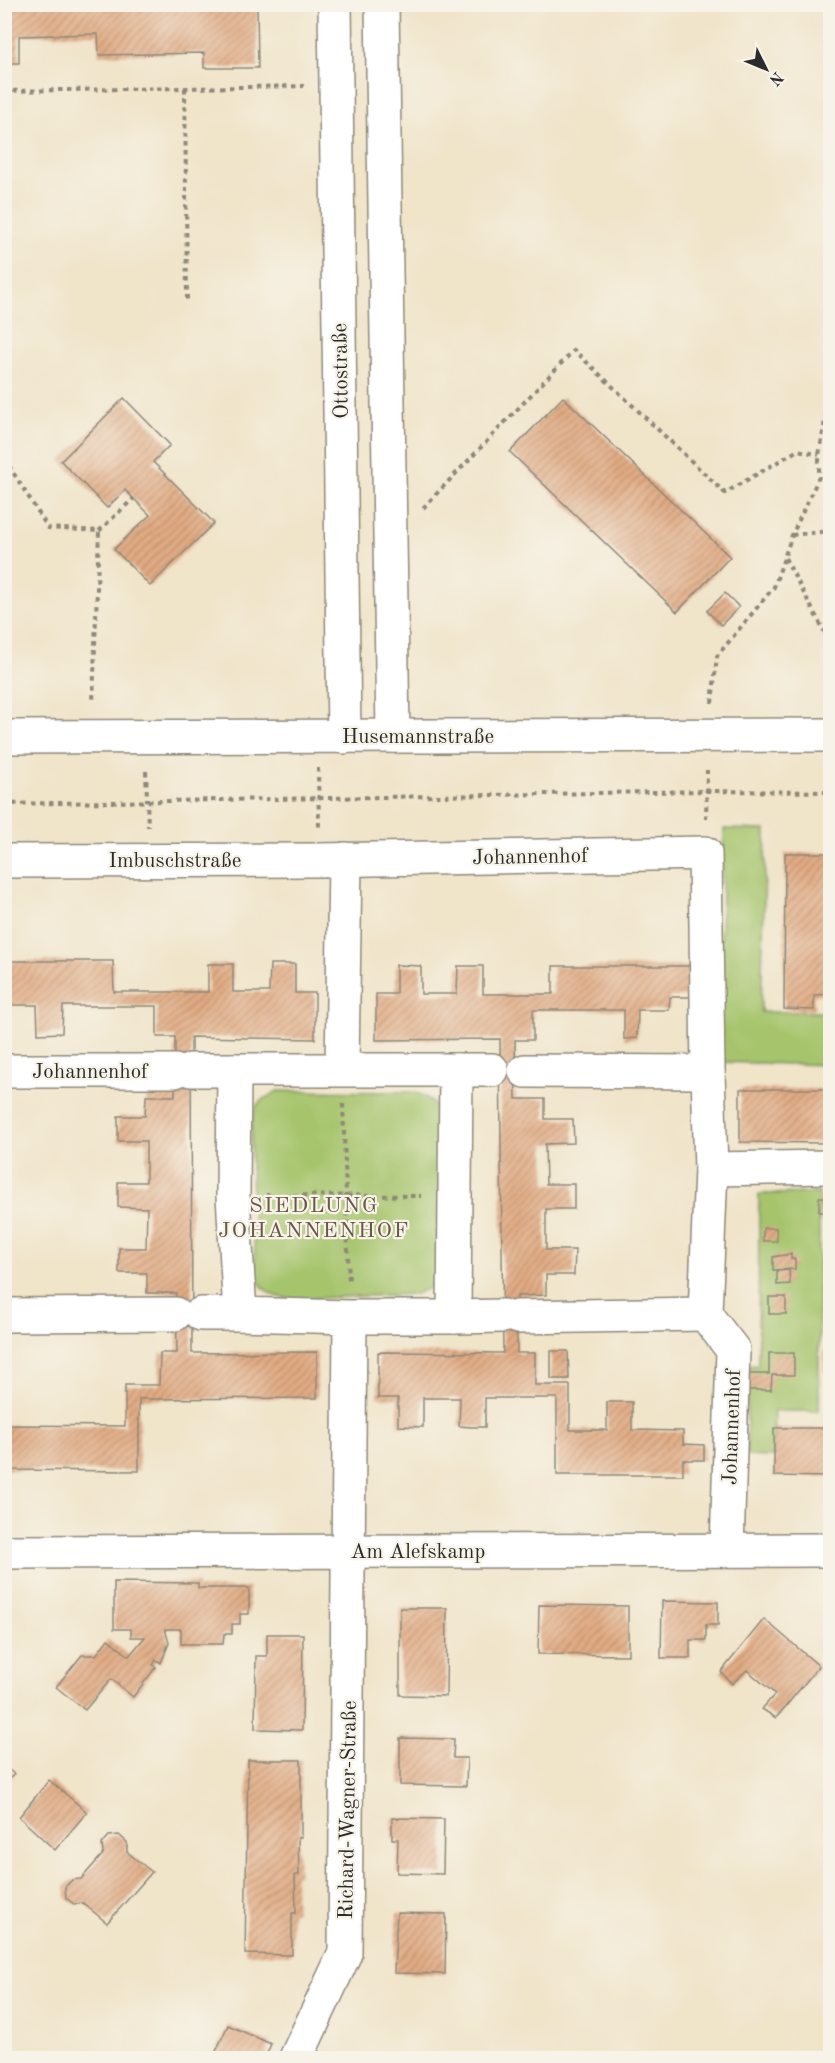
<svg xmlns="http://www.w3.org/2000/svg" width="835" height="2063" font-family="'Old Standard TT',serif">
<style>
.green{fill:#a6c46c;stroke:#68784c;stroke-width:1.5}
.building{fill:url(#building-hatch)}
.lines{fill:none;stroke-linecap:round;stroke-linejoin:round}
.street-casing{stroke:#8e887a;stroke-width:36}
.path{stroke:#8e887a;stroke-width:4;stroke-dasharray:4.5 4.5;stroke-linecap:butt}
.street{stroke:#fff;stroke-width:33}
.labels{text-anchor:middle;stroke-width:4.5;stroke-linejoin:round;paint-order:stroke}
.street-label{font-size:21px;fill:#2b2b2b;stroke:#f7f3e8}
.neighbourhood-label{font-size:22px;letter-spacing:1.5px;fill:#6b584a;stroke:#f7f3e8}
</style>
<defs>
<pattern id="building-hatch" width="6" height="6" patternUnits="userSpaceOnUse" patternTransform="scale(1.5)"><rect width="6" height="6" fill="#e2ac84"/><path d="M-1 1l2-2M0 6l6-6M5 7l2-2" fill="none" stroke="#b78c6c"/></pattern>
</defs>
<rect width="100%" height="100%" fill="#f7f3e8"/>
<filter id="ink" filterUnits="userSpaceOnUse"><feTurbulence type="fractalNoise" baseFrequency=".0167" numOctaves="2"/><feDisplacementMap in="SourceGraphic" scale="12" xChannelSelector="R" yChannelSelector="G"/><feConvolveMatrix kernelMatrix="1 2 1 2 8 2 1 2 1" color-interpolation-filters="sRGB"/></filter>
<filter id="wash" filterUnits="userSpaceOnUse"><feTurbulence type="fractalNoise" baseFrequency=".008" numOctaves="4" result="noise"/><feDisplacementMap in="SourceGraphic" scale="24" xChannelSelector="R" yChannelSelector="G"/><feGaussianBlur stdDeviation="1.35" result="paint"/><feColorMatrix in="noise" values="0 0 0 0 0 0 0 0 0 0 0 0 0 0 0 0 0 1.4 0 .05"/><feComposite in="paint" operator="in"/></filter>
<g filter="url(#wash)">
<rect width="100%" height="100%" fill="#f0e4c9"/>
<g class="green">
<path d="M724,829l42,1 -5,182h69v53l-113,-3z"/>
<path d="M277,1091l135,1c18,4 23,12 31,29l-3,152 -11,15 -14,6 -119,5c-20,-1 -29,-4 -40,-21 -1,-27 -10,-154 -1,-170 5,-8 15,-12 22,-17z"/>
<path d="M819,1193v218h-45l-1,46 -26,-1v-90l11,-1 1,-171z"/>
</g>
<g id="blocks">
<g class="building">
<path d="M4,4h253l1,64h-54v-15l-105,2 -1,-21 -79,2v27h-15z"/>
<path d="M563,397l167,160 -53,55 -167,-160z"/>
<path d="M124,398l46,47 -17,17 61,61 -64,63 -36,-37 36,-34 -25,-25 -18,18 -46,-47z"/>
<path d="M725,593l14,14 -18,18 -14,-14z"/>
<path d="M785,853h45v141l-16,1v15l-30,-1z"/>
<path d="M4,961h109l1,31h94v-28h25v28h36l1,-28h25v29h20v46l-124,-2 1,316 125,-1v46l-178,1v72l-135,-1v-45l121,1v-41h34l1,-32h17l-1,-60h-29v-20h-28v-25h27l1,-40 -29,-1v-25h28v-41h-28v-25h27l1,-20h29v-59h-18v-31h-94l-1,27 -24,1 -1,-29h-33z"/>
<path d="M396,965l25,1v28h36l1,-28h25v28h70v-28h138v31h-21l-1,13h-31l-1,28 -13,1v-29h-91v30h-18l1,59h29v20h28l1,24 -29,1 1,40h28v25h-28v41h29l-1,25h-28v20l-29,1v57h18v32h35v45h37v-28h25v28l51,1v13l21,1v15h-21v15h-126v-77h-72v29h-13l-13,-1 1,-28h-37v29l-25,-1v-28h-20v-46l125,1 -3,-314 -124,1v-46h20z"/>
<path d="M740,1089h90v54l-90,-1z"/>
<rect x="819" y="1197" width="11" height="15"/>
<path d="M763,1228h13l1,13h-14z"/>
<path d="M791,1254v5h4v10l-22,1v-13z"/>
<path d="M789,1270l1,14 -13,1v-14z"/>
<rect x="769" y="1297" width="17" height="17"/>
<rect x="824" y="1349" width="6" height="23"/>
<path d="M551,1351h17l1,28h-18z"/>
<path d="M769,1353h25v22h-22l-1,15h-23l1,-16h20z"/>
<path d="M774,1428h56v49l-56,-1z"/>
<path d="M114,1582l84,1v5h51v26h-9v10h-8v10h-8l-1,10h-42v-15h-16l4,14 -8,20 -5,-3 -3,5 3,2 -23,30 -22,-18 -26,31 -29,-23 26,-32h14l12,-16 21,17 16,-19h-14v-8h-17z"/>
<path d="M662,1601l56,1v23h-12v15h-16v18h-29z"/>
<path d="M539,1605l89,1v49l-90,-1z"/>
<path d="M400,1608h47l-1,88 -46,-1z"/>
<path d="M764,1619l55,47 -43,52 -14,-9 13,-15 -28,-24 -15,14 -11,-12z"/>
<path d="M267,1634h36l-1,96 -47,-1 1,-73h11z"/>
<path d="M400,1738l54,1 -1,19h14l-1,28 -66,-1z"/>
<path d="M248,1760h53v77h-3l1,38h-4l1,38h-4v42l-47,-1z"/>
<path d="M4,1766l10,8 -10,11z"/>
<path d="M49,1780l38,32 -32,38 -36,-33z"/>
<path d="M392,1818l52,1 -1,55 -46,-1 1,-34h-6z"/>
<path d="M119,1835l8,7v10l25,20 -45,51 -24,-20 -9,1 -8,-6 -1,-11 7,-7 9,-1 22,-25 -1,-10 7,-8z"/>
<path d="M397,1913l49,1 -1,60 -51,-1z"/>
<path d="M228,2025l43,19 -6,14h-52z"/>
</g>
</g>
</g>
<g filter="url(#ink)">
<use href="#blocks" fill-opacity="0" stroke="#8e887a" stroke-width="1.5"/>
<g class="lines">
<defs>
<g id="street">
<path d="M335,4l9,733"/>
<path d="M382,4l11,732"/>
<path d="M4,737l826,-2"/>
<path d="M4,861l314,-1 387,-7 3,219"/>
<path d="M342,1069l3,-210"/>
<path d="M191,1070h43"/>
<path d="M456,1070h36"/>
<path d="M4,1071h171"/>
<path d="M525,1071l183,1 3,97 -6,145 28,36 -6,199"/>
<path d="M711,1169l119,-2"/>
<path d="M201,1314h39"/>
<path d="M4,1315l171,-1"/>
<path d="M454,1317l49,-1"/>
<path d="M517,1317l188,-3"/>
<path d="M4,1552l826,-2"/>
<path d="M296,2058l49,-105 5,-636 -110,-3 -7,-118 1,-126h222l-2,247h-104"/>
</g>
</defs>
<use href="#street" class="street-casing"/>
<g class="path">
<path d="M185,88l2,213"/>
<path d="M4,91l300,-5"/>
<path d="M4,458l44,70 51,3 -6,172"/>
<path d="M423,508l151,-158 151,143 73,-43 21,5"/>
<path d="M99,531l35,-33"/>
<path d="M792,535l38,-4"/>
<path d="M785,558l45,84 -3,59"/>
<path d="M712,703l5,-47 57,-69 18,-52 27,-58v-22l11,-63"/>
<path d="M318,768l1,59"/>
<path d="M146,771l2,56"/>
<path d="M4,804l703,-13 123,1"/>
<path d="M706,819l1,-49"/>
<path d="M343,1104l6,179"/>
<path d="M266,1195l155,1"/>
</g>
<use href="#street" class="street"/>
</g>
</g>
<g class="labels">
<g class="street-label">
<text transform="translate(340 371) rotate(-91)" y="7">Ottostraße</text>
<text x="418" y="743">Husemannstraße</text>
<text transform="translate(530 856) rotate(-1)" y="7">Johannenhof</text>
<text x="175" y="867">Imbuschstraße</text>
<text x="90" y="1078">Johannenhof</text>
<text transform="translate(731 1427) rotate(-88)" y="7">Johannenhof</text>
<text x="418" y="1558">Am Alefskamp</text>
<text transform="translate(347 1810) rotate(-89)" y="7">Richard-Wagner-Straße</text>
</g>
<g class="neighbourhood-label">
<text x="314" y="1212">SIEDLUNG<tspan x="314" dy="25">JOHANNENHOF</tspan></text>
</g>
</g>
<rect width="835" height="2063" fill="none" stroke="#f7f3e8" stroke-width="24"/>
<g transform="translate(766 69) rotate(133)" stroke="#f7f3e8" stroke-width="4.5" paint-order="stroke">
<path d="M0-4.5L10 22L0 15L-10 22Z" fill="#2b2b2b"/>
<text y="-9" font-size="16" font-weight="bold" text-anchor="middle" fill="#2b2b2b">N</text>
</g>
</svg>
